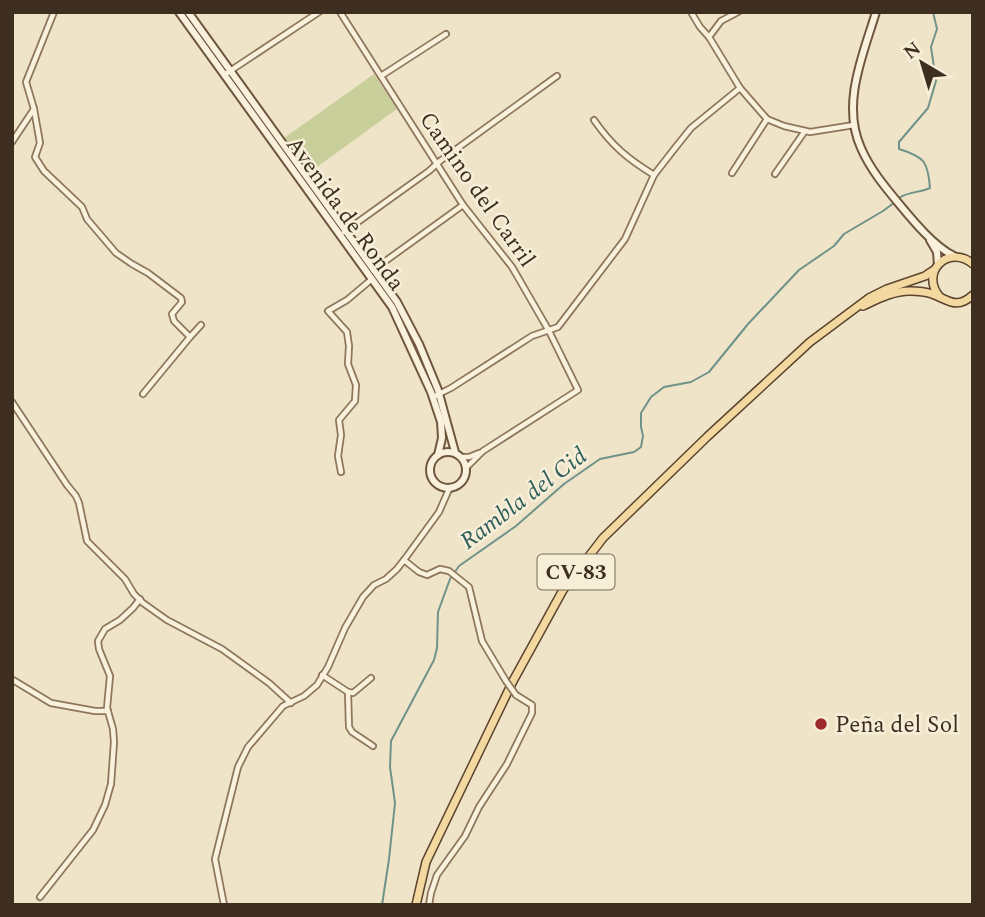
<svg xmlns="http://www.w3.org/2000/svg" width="985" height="917" font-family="Spectral,serif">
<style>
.green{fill:#c9cf9b}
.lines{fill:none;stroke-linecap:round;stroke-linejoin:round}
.stream{stroke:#6f938a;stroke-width:2}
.street-casing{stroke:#8d765c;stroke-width:8}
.secondary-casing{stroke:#6f573f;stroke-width:10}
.primary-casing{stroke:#5b4430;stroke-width:10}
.street{stroke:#faf1dc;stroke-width:4.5}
.secondary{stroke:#faf1dc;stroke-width:6}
.primary{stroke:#f3d9a0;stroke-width:7}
.street-bridge-casing{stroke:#8d765c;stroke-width:8;stroke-linecap:butt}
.street-bridge{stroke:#faf1dc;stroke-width:4.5}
.poi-dot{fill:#9e2a2b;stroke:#f7eed8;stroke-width:2.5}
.labels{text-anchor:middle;stroke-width:5;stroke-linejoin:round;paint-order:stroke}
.shield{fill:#f7eed8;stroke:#756857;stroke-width:2}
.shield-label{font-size:21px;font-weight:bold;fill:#3d2e20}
.street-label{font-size:23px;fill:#3d2e20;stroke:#f7eed8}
.poi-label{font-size:23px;fill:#3d2e20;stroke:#f7eed8;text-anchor:start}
.water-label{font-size:24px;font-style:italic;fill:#2f5d5a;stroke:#f7eed8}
</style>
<rect width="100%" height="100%" fill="#f0e4c8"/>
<path class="green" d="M374,74l23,35 -87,63 -26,-34z"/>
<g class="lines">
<g class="stream">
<path d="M899,198c10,-7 21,-5 31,-10 -2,-26 -5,-31 -31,-39v-7l29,-34 8,-27 -5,-34 6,-18 -4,-17"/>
<path d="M382,905l7,-46 6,-56 -5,-36 1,-26 43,-81 3,-12 1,-36 12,-33 9,-13 57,-40 48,-42 36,-25 34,-7 7,-5 2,-11 -2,-9v-14l10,-16 13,-10 27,-5 18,-10 39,-48 51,-54 35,-24 10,-12 39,-23 12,-9"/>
</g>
<defs>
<g id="street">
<path d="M340,12l123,193 49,62 37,64 29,59 -95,61 -17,17"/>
<path d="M691,12l9,15 9,10 31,51 27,31 17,7 26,6 44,-7"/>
<path d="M709,37l12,-16 17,-9"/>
<path d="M224,75l95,-63"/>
<path d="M381,76l65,-42"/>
<path d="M34,109l6,34 -5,14 9,14 38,36 5,12 29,34 16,11 16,9 33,25 1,4 -10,12 2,7 16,16 11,-12"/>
<path d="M594,120c18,26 34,39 60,55"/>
<path d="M12,142l22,-33 -8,-27 28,-70"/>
<path d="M732,173l35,-54"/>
<path d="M775,174l30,-43"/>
<path d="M344,232l85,-61 11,-10 117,-85"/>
<path d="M373,270l90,-65"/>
<path d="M143,394l47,-57"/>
<path d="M433,397l18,-9 81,-52 26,-9 67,-88 29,-64 21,-27 16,-20 49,-40"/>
<path d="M12,402l55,83 9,11 3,7 8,38 38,38 9,15 9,9 24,17 55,29 47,34 22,20"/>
<path d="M461,457h8l10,-4"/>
<path d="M341,472l-3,-16 3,-21 -2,-15 16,-19 1,-16 -8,-21 1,-18 -2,-14 -19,-21 19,-11 25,-21"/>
<path d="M450,487l-11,25 -35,48 15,12 8,3 13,-6 9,2 20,16 13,54 24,40"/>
<path d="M322,675l26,17 1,35 3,5 21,14"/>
<path d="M13,680l38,23 44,8h13"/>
<path d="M348,692l5,1 18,-15"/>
<path d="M40,897l53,-67 12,-25 6,-21 3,-42 -1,-13 -6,-21 3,-32 -11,-27 -1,-8 7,-12 15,-9 13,-12 7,-9"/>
<path d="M224,905l-9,-46 23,-92 10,-20 35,-41 21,-10 13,-11 11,-18 17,-39 18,-31 11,-12 12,-6 11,-10 7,-9"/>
<path d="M429,905l2,-12 6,-18 28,-39 14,-29 28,-43 25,-51v-8l-16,-10"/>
</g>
<g id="secondary">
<path d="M179,12l213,295 39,85 10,30 1,16 -4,17"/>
<path d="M188,12l209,290 22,42 19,46 17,62"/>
<path d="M876,12c-13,43 -35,92 -15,136 9,21 24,39 39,57 14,17 35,42 54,51"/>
<path d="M930,240l7,12 1,13"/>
<circle cx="448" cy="470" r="18"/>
</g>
<g id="primary">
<path d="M940,297c-21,-24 8,-54 33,-33"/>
<path d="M863,306c15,-7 30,-15 47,-15 7,0 16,1 22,3 17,6 24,16 41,1"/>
<path d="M416,905l10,-43 87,-181 50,-91 40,-52 105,-102 102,-94 59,-44 18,-9 38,-13 9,-6"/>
</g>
</defs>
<use href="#street" class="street-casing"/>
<use href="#secondary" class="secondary-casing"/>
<use href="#primary" class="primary-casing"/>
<use href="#street" class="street"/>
<use href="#secondary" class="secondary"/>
<use href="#primary" class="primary"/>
<defs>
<path id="street-bridge" d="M506,681l10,14"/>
</defs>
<use href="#street-bridge" class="street-bridge-casing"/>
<use href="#street-bridge" class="street-bridge"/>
</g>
<circle class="poi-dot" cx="821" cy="724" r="7"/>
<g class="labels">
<rect class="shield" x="537.5" y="554.5" width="77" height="35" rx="5"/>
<g class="shield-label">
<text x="576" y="579">CV-83</text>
</g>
<g class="street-label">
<text transform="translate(478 189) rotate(55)" y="8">Camino del Carril</text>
<text transform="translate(346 213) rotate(54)" y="8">Avenida de Ronda</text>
</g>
<g class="poi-label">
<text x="835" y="732">Peña del Sol</text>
</g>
<g class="water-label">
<text transform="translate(523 498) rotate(-37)" y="8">Rambla del Cid</text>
</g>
</g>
<rect width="985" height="917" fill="none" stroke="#3d2e20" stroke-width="28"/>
<g transform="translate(922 63) rotate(322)" stroke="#f7eed8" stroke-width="5" paint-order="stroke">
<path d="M0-5L12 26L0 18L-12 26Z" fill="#3d2e20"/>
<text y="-10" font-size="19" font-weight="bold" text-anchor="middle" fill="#3d2e20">N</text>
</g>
</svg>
